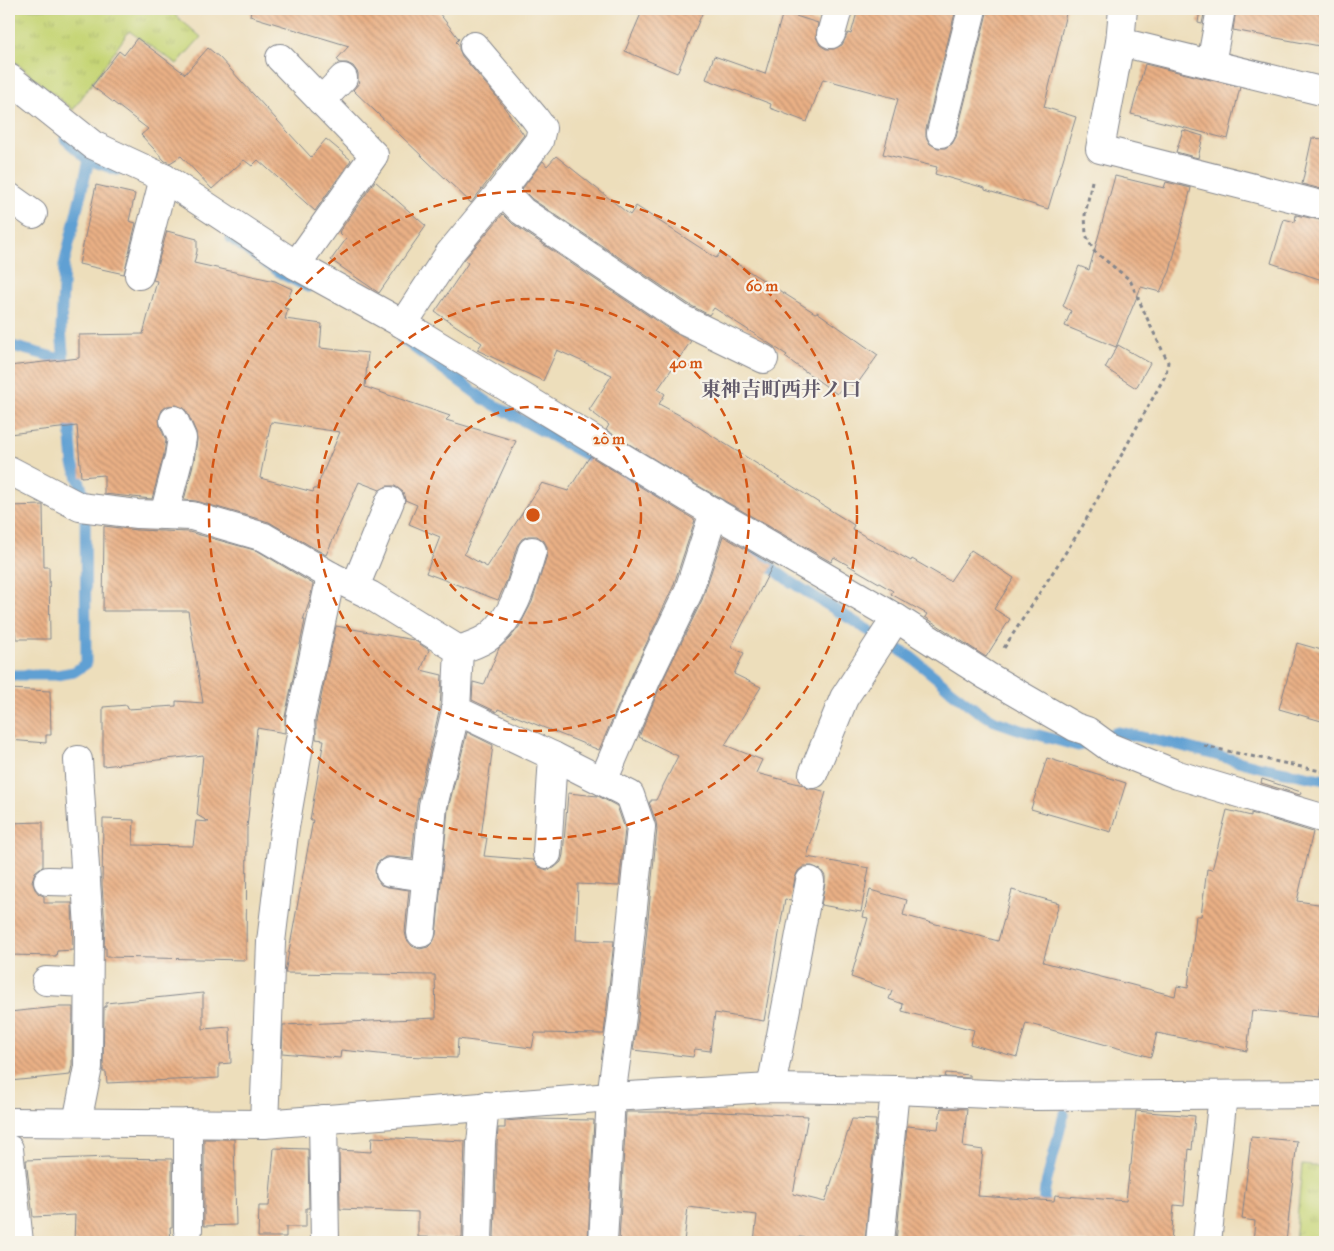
<svg xmlns="http://www.w3.org/2000/svg" width="1334" height="1251" font-family="'IM FELL Great Primer','Noto Serif JP',serif">
<style>
.grass{fill:url(#grass-tufts);stroke:#70826a}
.lines{fill:none;stroke-linecap:round;stroke-linejoin:round}
.stream{stroke:#60a0d3;stroke-width:11}
.building{fill:url(#building-back-hatch);fill-rule:evenodd}
.minor-casing{stroke:#84868c;stroke-width:30}
.path{stroke:#84868c;stroke-width:3;stroke-dasharray:4 4;stroke-linecap:butt}
.minor{stroke:#fff;stroke-width:28}
.ring{fill:none;stroke:#d45514;stroke-width:2.5;stroke-dasharray:9 6}
.labels{text-anchor:middle;stroke-width:4.5;stroke-linejoin:round;paint-order:stroke}
.quarter-label{font-size:20px;font-weight:bold;fill:#635c6c;stroke:#f7f3e8}
.centre{fill:#d45514;stroke:#f7f3e8;stroke-width:2.5}
.ring-label{font-size:15px;text-anchor:middle;font-weight:bold;fill:#d45514;stroke:#f7f3e8;stroke-width:4.5;stroke-linejoin:round;paint-order:stroke}
</style>
<defs>
<pattern id="grass-tufts" width="24" height="20" patternUnits="userSpaceOnUse" patternTransform="scale(1.25)"><rect width="24" height="20" fill="#c6d576"/><path d="M3 7l-1-3M5 7V3M7 7l1-3M15 17l-1-3M17 17v-4M19 17l1-3" fill="none" stroke="#aab768"/></pattern>
<pattern id="building-back-hatch" width="6" height="6" patternUnits="userSpaceOnUse" patternTransform="scale(1.25)"><rect width="6" height="6" fill="#eab085"/><path d="M-1 5l2 2M0 0l6 6M5-1l2 2" fill="none" stroke="#bd9070"/></pattern>
</defs>
<rect width="100%" height="100%" fill="#f7f3e8"/>
<filter id="ink" filterUnits="userSpaceOnUse"><feTurbulence type="fractalNoise" baseFrequency=".02" numOctaves="2"/><feDisplacementMap in="SourceGraphic" scale="10" xChannelSelector="R" yChannelSelector="G"/><feConvolveMatrix kernelMatrix="1 2 1 2 8 2 1 2 1" color-interpolation-filters="sRGB"/></filter>
<filter id="wash" filterUnits="userSpaceOnUse"><feTurbulence type="fractalNoise" baseFrequency=".0096" numOctaves="4" result="noise"/><feDisplacementMap in="SourceGraphic" scale="20" xChannelSelector="R" yChannelSelector="G"/><feGaussianBlur stdDeviation="1.12" result="paint"/><feColorMatrix in="noise" values="0 0 0 0 0 0 0 0 0 0 0 0 0 0 0 0 0 1.4 0 .05"/><feComposite in="paint" operator="in"/></filter>
<g filter="url(#wash)">
<rect width="100%" height="100%" fill="#eddebb"/>
<g class="grass">
<path d="M9,9h159l33,28 -24,27 -48,-33 -56,79 -64,-53z"/>
<path d="M1302,1165l23,2v75h-30z"/>
</g>
<g class="lines">
<g class="stream">
<path d="M65,139l24,21 28,10"/>
<path d="M231,238l27,20 26,17 24,12"/>
<path d="M401,338l84,62 171,93"/>
<path d="M9,345l55,15"/>
<path d="M65,375l-4,-46 3,-64 25,-105"/>
<path d="M726,534l62,46 123,77 27,22 13,12 25,19 19,11 26,9 57,16 40,-14 60,13 82,22 65,13"/>
<path d="M9,675h48l17,-3 12,-8 -1,-167 -12,-33 -4,-51"/>
<path d="M1038,1242l7,-54 19,-74"/>
</g>
</g>
<g id="blocks">
<g class="building">
<path d="M251,9h185l23,30 -3,3 3,3v4l3,7 34,40 28,39 -53,68 -118,-113 7,-8 -2,-1v-8l-5,-7 -6,-3h-7l-3,-4 12,-13 -99,-30z"/>
<path d="M643,9h61l-27,64 -52,-22z"/>
<path d="M858,9h98l-30,120v8l4,7 8,4h7l7,-4 4,-7 31,-124v-4h80l-7,30h1l-17,68 32,10 -28,92 -63,-19v-2l-50,-14 2,-7 -54,-13 15,-55 -75,-20 -16,43 -37,-14 1,-4 -65,-25 8,-23 51,18 18,-62 35,11 -2,14 4,8 6,4h8l8,-4 6,-12 3,1z"/>
<path d="M1200,9h5l-3,15 -4,-1z"/>
<path d="M1236,9h89v38l-92,-17z"/>
<path d="M137,38l48,36 23,-26 11,9 92,100 15,-18 25,21 -36,51 -57,-51 -6,6 -8,-6 -32,29 -31,-33 -11,7 -5,-2 -24,-26 7,-6 -56,-43 27,-35 5,4z"/>
<path d="M1145,64l95,23 -12,52 -97,-25z"/>
<path d="M1183,130l20,6 -5,22 -22,-6z"/>
<path d="M1312,138l13,1v51l-23,-6z"/>
<path d="M556,156l74,59 6,-9 80,52 4,-5 95,60 2,-1 61,43 -23,32 -9,-5 -9,12 -52,-37 2,-2 -73,-47 -5,7 -19,-10 -158,-106 -10,-10 21,-28 4,5z"/>
<path d="M1115,176l49,12 2,-6 25,6 -21,83 -10,21 -19,-5 -25,60 -51,-21 6,-15 -8,-5 16,-40 10,4z"/>
<path d="M375,181l51,45 -47,67 -48,-33 15,-21 -7,-7z"/>
<path d="M96,185l39,9 -6,27 7,2 -12,51 -45,-10z"/>
<path d="M503,214l10,10 160,108 18,9 -33,48 7,5 -6,10 33,18v1l162,102 -2,4 59,32 1,-2 36,21 2,1 21,-31 43,28 -20,31 16,10 -24,38 -61,-40 2,-3 -36,-20 2,-3 -59,-34 -3,5 -134,-77 -91,-55 3,-5 -20,-15 23,-35 -55,-25 -14,31 -66,-31 5,-7 -47,-31 33,-49 -4,-3z"/>
<path d="M1296,215l29,6v60l-54,-18 13,-44 11,3z"/>
<path d="M167,231l30,8v12l-3,12 81,18 17,8 -8,19 4,1 -3,10 37,5 -2,24 48,5 -3,34 85,29 -4,4 70,21 -52,113 23,13 55,-84 26,8 22,-35 105,64 -22,67 -40,85 -34,78 -101,-41 -1,3 -25,-12 1,-18 11,3 15,-37 11,-10 9,-11 13,-25 15,-47v-8l-3,-6 -7,-5h-9l-6,3 -5,7 -10,34 -9,20 -72,-27 14,-36 -31,-13 8,-19 -12,-5 -2,-8 -8,-6h-8l-7,4 -21,-8 -33,73 -57,-33 -73,-21 -12,-1 10,-39 3,-21 -1,-8 -8,-18 -4,-6 -8,-3 -9,1 -5,4 -3,8 1,8 6,14 -2,14 -12,45 -48,-5v-19l-23,2 -4,-51 -68,8v-68l70,-8v-23l64,-1 14,-53 -4,-1zM271,422l69,10 -24,57h-2l-1,3 -53,-14z"/>
<path d="M1118,345l32,18 -14,25 -31,-20z"/>
<path d="M43,505l1,62h5l1,72h-34l-2,-13h-5v-120z"/>
<path d="M104,526l32,4 53,2 69,19 55,33 -3,16 -7,20h2l-20,97v16l-28,-5 -10,100 -1,132 -140,-3v-9h-2l1,-21 -3,-42 1,-66 31,1 -1,25 60,1 3,-25 13,1 -12,-7 6,-60 -100,11v-59l24,-2 1,4 48,-3v-5l27,2 -15,-92h-85z"/>
<path d="M723,536l50,29 -42,82 13,6 -10,21 27,13 -36,58 37,15 -6,13 47,12 5,4h8l10,3 -19,65 62,11 -8,44 -40,-7 4,-22v-7l-4,-6 -9,-4h-8l-6,5 -3,7 -4,22 -6,-1 -21,122 -49,-8 -5,38 -15,-2 -2,8 -60,-7 5,-32 19,-189 -1,-7 -7,-20h2v-2h5l22,-44 -39,-19 22,-53 41,-84z"/>
<path d="M336,626l78,14 15,10 -8,20 21,5 -2,33 -23,96 -5,55 -20,-2h-7l-8,6 -2,7 1,8 5,7 7,2 21,3 -4,42 2,8 5,6 8,3 8,-2 5,-5 3,-7 12,-126 19,-77 26,13 -12,92 6,1 -3,18 49,4 6,7 8,3 7,-2 7,-6 2,-7 5,-62 30,3 19,10 8,23 -6,57 -41,-2 -2,56 38,1 -10,93 -69,-1 -3,15 -74,-9 -1,19 -59,-2 -57,-6 -1,8 -58,-5 1,-28 153,-7 -1,-43 -150,-2 28,-153h-3l14,-80 -8,-1v-18z"/>
<path d="M1297,643l28,8v71l-46,-13z"/>
<path d="M9,689l41,2 1,44h-5v8l-37,-3z"/>
<path d="M1047,758l79,25 -15,49 -80,-23z"/>
<path d="M1262,779l39,13 -1,3 -39,-12z"/>
<path d="M1227,810l24,6v-3l62,19 -16,69 28,4v90l-4,1 -3,21 -66,-7 -5,41 -90,-18 -6,24 -125,-34 -9,34 -47,-13 4,-14 -72,-19 1,-7 -14,-5 3,-8 -41,-14 17,-59 -5,-1 7,-27 37,10 -4,15 95,26 14,-51 47,13 -16,59 132,34 2,-10 11,2 8,-72h5l6,-47 5,1z"/>
<path d="M43,822v45l-3,1 -5,4 -3,9 3,8 4,5 5,2v7h28l1,47 -16,1 -1,5 -47,-1v-132z"/>
<path d="M203,993v36l27,-2 1,36 -12,1v14l-112,5 -1,-11h-3l1,-65h2v-4z"/>
<path d="M58,1007h15l-1,58 -2,10 -60,6 -1,-17v-52z"/>
<path d="M946,1073l24,2v3l-25,-1z"/>
<path d="M941,1108l26,1 -4,38 20,3 -5,46 76,5 1,-6 71,6 4,-36h1l5,-54 59,5 -3,34 -3,-1 -5,57 -10,-1 -3,37h-275l11,-116 31,3z"/>
<path d="M700,1111l108,5 -15,78 32,8 27,-83 24,1 -11,122h-23l-43,-5v5h-45l3,-27 -69,-8 -4,35h-65l7,-130h74z"/>
<path d="M530,1119l64,1 -6,122h-93l1,-4h-2l3,-94 1,-16h7v-7z"/>
<path d="M372,1137l93,4 -3,97 -44,-1v-25l-78,-3 -1,-59 32,2z"/>
<path d="M1251,1137l46,4 -11,101h-33l2,-21 -13,-2z"/>
<path d="M204,1139h30l2,86 -32,1z"/>
<path d="M274,1148l34,1 1,59h-3v19h-20v10h-28l1,-31h10z"/>
<path d="M109,1157v1l63,1v68h-2l1,15h-97l1,-27 -42,2 -7,-57z"/>
</g>
</g>
</g>
<g filter="url(#ink)">
<use href="#blocks" fill-opacity="0" stroke="#84868c" stroke-width="1"/>
<g class="lines">
<defs>
<g id="minor">
<path d="M1123,9l-3,33 -20,107 225,57"/>
<path d="M831,34l7,-25"/>
<path d="M1120,42l205,50"/>
<path d="M474,46l60,71 8,11 -3,13 -37,49"/>
<path d="M280,58l94,97 -78,110"/>
<path d="M1211,64l10,-55"/>
<path d="M9,78l84,67 71,33 132,87 107,59 286,174 207,120 91,58 88,51 12,4 22,16 69,28 147,44"/>
<path d="M321,101l22,-23"/>
<path d="M941,133l31,-124"/>
<path d="M9,197l24,17"/>
<path d="M139,275l25,-97"/>
<path d="M403,324l46,-70 53,-64 20,21 160,108 82,40"/>
<path d="M9,470l71,37 57,7 55,2 72,21 67,39 39,19 89,55 -3,60 97,46 77,39 11,32 -19,189 -11,81 -8,145"/>
<path d="M164,515l15,-58 3,-19 -8,-18"/>
<path d="M355,587l35,-86"/>
<path d="M459,650c10,-4 23,-7 32,-15 24,-20 32,-54 41,-84"/>
<path d="M813,774l31,-76 52,-80"/>
<path d="M603,781l44,-103 41,-85 26,-81"/>
<path d="M547,854l6,-98"/>
<path d="M390,872l36,5"/>
<path d="M48,881l38,1"/>
<path d="M421,933l12,-127 23,-96"/>
<path d="M46,981l42,2"/>
<path d="M771,1088l39,-207"/>
<path d="M323,1119l2,123"/>
<path d="M9,1122l255,2 347,-27 160,-9 124,2 140,6 290,-2"/>
<path d="M77,1122l11,-55 1,-139 -11,-168"/>
<path d="M188,1123v107"/>
<path d="M264,1124l7,-182 13,-109 17,-99 -1,-14 31,-144"/>
<path d="M9,1149l10,93"/>
<path d="M478,1242l3,-99 4,-37"/>
<path d="M880,1242l15,-152"/>
<path d="M1207,1242l16,-147"/>
</g>
</defs>
<use href="#minor" class="minor-casing"/>
<g class="path">
<path d="M1004,648l78,-121 84,-153 2,-12 -17,-35 -21,-47 -36,-29 -8,-16 -1,-20 7,-34"/>
<path d="M1204,746l121,26"/>
</g>
<use href="#minor" class="minor"/>
</g>
</g>
<g class="ring">
<circle cx="533" cy="515" r="108"/>
<circle cx="533" cy="515" r="216"/>
<circle cx="533" cy="515" r="324"/>
</g>
<g class="labels">
<g class="quarter-label">
<text x="781" y="396">東神吉町西井ノ口</text>
</g>
</g>
<circle cx="533" cy="515" r="8" class="centre"/>
<g class="ring-label">
<text x="762" y="291">60 m</text>
<text x="686" y="368">40 m</text>
<text x="609" y="444">20 m</text>
</g>
<rect width="1334" height="1251" fill="none" stroke="#f7f3e8" stroke-width="30"/>
</svg>
